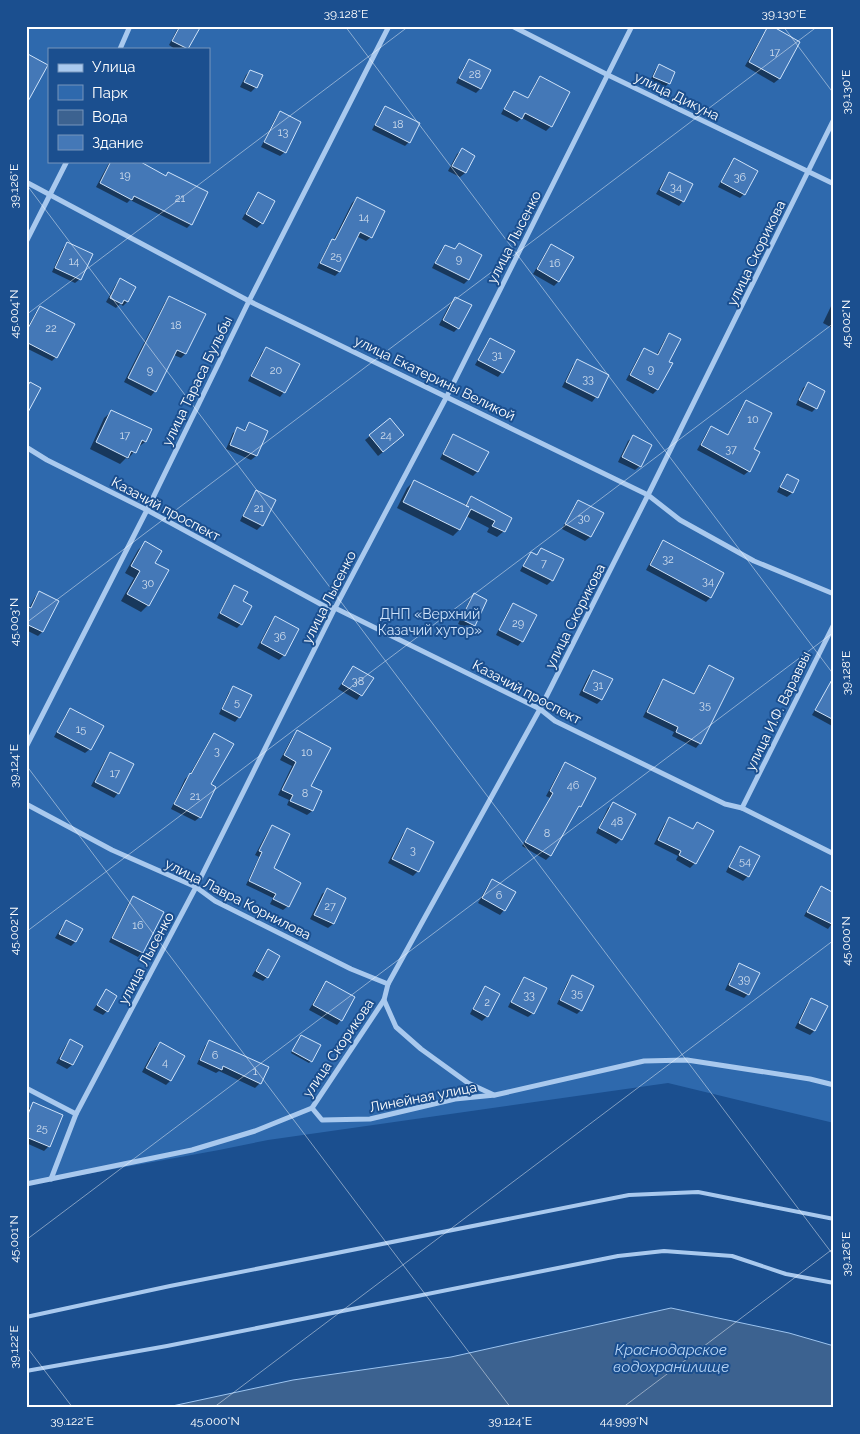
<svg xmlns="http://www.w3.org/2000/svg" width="860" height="1434" font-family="Raleway,sans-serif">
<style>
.green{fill:#2e69ad;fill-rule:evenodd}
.water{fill:#3c6290;stroke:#9cc4f0}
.shadow{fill:#0007}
.building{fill:#4478b7;stroke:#cfe3fa}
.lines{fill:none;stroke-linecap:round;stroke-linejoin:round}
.service{stroke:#a9c9ee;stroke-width:4}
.minor{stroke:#a9c9ee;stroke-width:5}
.ticks{fill:none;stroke:#fff;stroke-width:1;stroke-opacity:0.45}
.labels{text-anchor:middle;stroke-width:4;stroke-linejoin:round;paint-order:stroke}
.number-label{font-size:11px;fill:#d0dded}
.street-label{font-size:14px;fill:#fff;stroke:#1b4f8f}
.park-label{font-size:14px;fill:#cfe3fa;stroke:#1b4f8f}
.water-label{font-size:15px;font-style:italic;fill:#b5d3f5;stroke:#1b4f8f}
.neatline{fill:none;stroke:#fff;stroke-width:2}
.ticks-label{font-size:12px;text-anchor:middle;fill:#fff}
</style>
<rect width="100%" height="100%" fill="#1b4f8f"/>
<path class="green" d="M26,26h808v1097l-166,-40 -400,57 -49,10 -193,35zM49,49h160v112h-160z"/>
<path class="water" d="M671,1308l118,25 45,13v62h-671l130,-28 158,-23z"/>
<g class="shadow">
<path d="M179,26h13l-5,23h-12l-6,-4z"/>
<path d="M769,26l30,16 -20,37 -5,4 -29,-17 20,-35z"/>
<path d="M470,60l19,10 -9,19 -4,4 -20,-10 9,-18z"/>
<path d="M659,66l10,17 -5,5 -14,-7 5,-11z"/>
<path d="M250,71l6,16 -5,5 -11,-5 6,-12z"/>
<path d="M540,77l29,15 -18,34 -5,5 -24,-13 -5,4 -16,-8 9,-17 4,-5 13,7 9,-17z"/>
<path d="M385,107l24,35 -4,4 -33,-16 9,-18z"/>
<path d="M280,113l5,39 -5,4 -19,-9 15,-30z"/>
<path d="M462,150l12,6 -9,17 -5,4 -12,-6 9,-17z"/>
<path d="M734,160l10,34 -4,4 -22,-11 12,-23z"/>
<path d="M110,161h27l29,16 25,47 -4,4 -57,-28 -3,3 -31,-16z"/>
<path d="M669,173l14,28 -4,5 -23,-12 9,-16z"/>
<path d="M259,193l3,30 -5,5 -15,-9 12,-21z"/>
<path d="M357,198l14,39 -5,4 -10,-5 -17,36 -4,4 -18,-8 11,-23 5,-4 19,-38z"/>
<path d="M68,243l12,36 -5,4 -23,-11 11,-24z"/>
<path d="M459,244l21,11 -12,25 -4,4 -32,-16 9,-18 4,-4 9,4z"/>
<path d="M552,245l20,12 -14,25 -4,4 -21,-12 14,-24z"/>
<path d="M121,280l14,8 -8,14 -4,4 -3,-2 -4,4 -10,-6 10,-18z"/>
<path d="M169,298l35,17 -19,39 -4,4 -7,-3 -19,36 -4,5 -27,-14 41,-80z"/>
<path d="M456,298l2,30 -4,4 -15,-7 12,-23z"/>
<path d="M834,300v29l-11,-6z"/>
<path d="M40,308l16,49 -4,4 -26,-13v-18l10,-18z"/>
<path d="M669,335l-1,27 3,2 -14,26 -4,4 -27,-14 14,-26 5,-4 11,6 9,-17z"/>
<path d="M490,339l12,33 -4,5 -23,-12 11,-21z"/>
<path d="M267,348l17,44 -4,5 -32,-16 14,-29z"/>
<path d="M578,361l30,15 -12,21 -4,5 -30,-15 11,-22z"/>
<path d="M808,384l8,24 -4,4 -16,-7 7,-17z"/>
<path d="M746,402l7,48 -4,21 -5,4 -47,-25 10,-18 4,-5 16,9 15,-30z"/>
<path d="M111,412l40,18 -6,12 -8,6 -9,11 -2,-1 -6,6 -30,-15 14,-31z"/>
<path d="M249,424l17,7 -10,25 -5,4 -25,-11 7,-16 5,-4 5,2z"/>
<path d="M370,436l28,4 -20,16 -13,-16z"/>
<path d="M454,436l33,17 -10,19 -4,4 -33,-17 9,-19z"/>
<path d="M633,437l7,29 -5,4 -17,-8 10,-21z"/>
<path d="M787,475l11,6 -6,12 -5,4 -10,-5 6,-12z"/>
<path d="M414,481l50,25 7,-8 39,20 -6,13 -7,6 -10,-5 2,-4 -23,-12 -7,14 -6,6 -56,-28 10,-20z"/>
<path d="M256,492l18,9 -12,24 -5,5 -17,-9 12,-25z"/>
<path d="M578,501l24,12 -12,24 -5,4 -23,-12 12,-23z"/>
<path d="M663,542l59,31 -12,25 -4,4 -60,-32 13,-24z"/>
<path d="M145,543l8,20 14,8 -19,34 -7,7 -20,-11 13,-23 -9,-5 13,-23z"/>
<path d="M542,549l20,11 -10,20 -5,5 -27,-14 7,-13 4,-4 5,2z"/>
<path d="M235,587l7,15 -1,22 -4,4 -20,-10 13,-27z"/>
<path d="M39,593l19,8 -16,31 -4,4 -12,-6v-23l3,1 6,-11z"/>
<path d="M474,595v30l-4,4 -12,-5 12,-25z"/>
<path d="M513,605l9,36 -4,5 -22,-11 13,-26z"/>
<path d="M275,618l22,12 -13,25 -5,5 -22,-12 14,-26z"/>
<path d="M353,667l19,11 -15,22 -19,-11z"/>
<path d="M709,667l-9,76 -4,5 -24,-12 2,-4 -31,-15 16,-32 4,-4 30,14 12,-24z"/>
<path d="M594,671l17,9 -10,20 -4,4 -18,-9 10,-20z"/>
<path d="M834,677v50l-22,-12z"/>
<path d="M234,688l5,29 -4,5 -16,-8 10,-22z"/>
<path d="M71,709l19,40 -5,4 -31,-16 12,-23z"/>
<path d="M298,731l11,56 12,5 -9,19 -5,4 -20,-10 2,-5 -11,-5 14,-29 -12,-6 13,-24z"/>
<path d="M214,735l-4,50 -10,32 -5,4 -24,-12 14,-30 5,-5 20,-35z"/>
<path d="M110,753l8,40 -4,5 -23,-12 15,-28z"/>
<path d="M565,764l15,42 -4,4 -26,46 -4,4 -24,-14 28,-48 -4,-2 15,-28z"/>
<path d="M613,804l8,35 -5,5 -20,-11 12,-25z"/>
<path d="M669,819l23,11 5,-7 -2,40 -5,5 -14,-8 2,-4 -24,-12 11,-21z"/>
<path d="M272,827v42l16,37 -5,4 -13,-6 3,-6 -27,-13 13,-28 -4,-2 13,-24z"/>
<path d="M407,830l11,41 -5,5 -25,-13 15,-29z"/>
<path d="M740,848l8,28 -5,5 -17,-9 10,-20z"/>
<path d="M492,881l12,29 -4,5 -22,-12 10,-18z"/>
<path d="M821,887l13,34 -6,8 -24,-13 13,-24z"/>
<path d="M327,890l18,8 -12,26 -5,4 -18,-9 12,-25z"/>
<path d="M133,898l9,54 -4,5 -29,-15 20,-40z"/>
<path d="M66,922l15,8 -6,12 -4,4 -16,-8 7,-12z"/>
<path d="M268,950l-1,27 -4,4 -11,-5 12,-21z"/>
<path d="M739,965l9,29 -4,4 -19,-8 10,-21z"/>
<path d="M573,977l8,33 -4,4 -20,-10 11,-23z"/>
<path d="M525,979l8,34 -5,4 -20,-10 12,-24z"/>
<path d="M326,983l15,37 -4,5 -28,-15 13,-23z"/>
<path d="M486,988l12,7 -11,21 -5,5 -12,-7 11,-22z"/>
<path d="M106,991l1,20 -4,4 -10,-5z"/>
<path d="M811,999l3,32 -4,4 -15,-7 12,-24z"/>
<path d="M299,1038l12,23 -2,2 -18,-10z"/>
<path d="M70,1041l11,5 -9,19 -5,4 -11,-6 10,-18z"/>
<path d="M209,1042l51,41 -5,5 -36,-17 -3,2 -19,-9 8,-18z"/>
<path d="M160,1043l10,38 -4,4 -24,-13 13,-24z"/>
<path d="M34,1104l15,42 -5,5 -18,-8v-28l3,-7z"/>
</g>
<g class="building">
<path d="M180,26h21l-13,23 -16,-8z"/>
<path d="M768,26h4l28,16 -20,37 -31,-17z"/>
<path d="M26,53l22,12 -22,40z"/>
<path d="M469,59l22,11 -10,19 -22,-11z"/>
<path d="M659,64l16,8 -5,12 -17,-7z"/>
<path d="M250,70l13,5 -6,13 -13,-6z"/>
<path d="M540,76l30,16 -18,35 -27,-14 -3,6 -18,-10 10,-18 14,7z"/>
<path d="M385,106l35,17 -10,20 -35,-18z"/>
<path d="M280,111l21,11 -15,31 -22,-11z"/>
<path d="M462,148l13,8 -9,17 -14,-7z"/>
<path d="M734,158l24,13 -13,24 -24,-13z"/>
<path d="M111,161h28l27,15 2,-4 40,20 -16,33 -58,-29 -2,4 -32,-17z"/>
<path d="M669,172l24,12 -9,18 -24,-12z"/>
<path d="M258,192l17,9 -12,23 -17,-10z"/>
<path d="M357,197l28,14 -13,27 -12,-6 -20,40 -20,-9 12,-24 3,1z"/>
<path d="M67,242l26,12 -12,26 -26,-12z"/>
<path d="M459,243l23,12 -13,25 -34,-17 10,-18 10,4z"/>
<path d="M551,244l23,13 -15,25 -22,-13z"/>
<path d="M120,278l16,9 -8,15 -4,-2 -2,4 -12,-6z"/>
<path d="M169,296l37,18 -20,40 -9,-4 -21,42 -28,-14z"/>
<path d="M455,297l17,8 -13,24 -16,-9z"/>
<path d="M40,306l35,18 -18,34 -31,-16v-10z"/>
<path d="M669,333l12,6 -12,23 4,1 -15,27 -28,-15 14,-27 14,7z"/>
<path d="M490,338l25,13 -12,22 -25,-13z"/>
<path d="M266,347l34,17 -15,29 -34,-17z"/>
<path d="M577,359l32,16 -11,23 -32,-16z"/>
<path d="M30,382l11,6 -15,28v-27z"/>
<path d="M808,382l17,9 -8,18 -18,-9z"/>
<path d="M746,400l26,13 -18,36 6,3 -10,20 -49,-27 10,-19 17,9z"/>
<path d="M111,410l41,19 -6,13 -4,-2 -6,13 -5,-2 -3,7 -32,-16z"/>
<path d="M390,418l14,17 -21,17 -14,-17z"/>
<path d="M249,422l19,9 -11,25 -27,-11 7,-18 8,4z"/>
<path d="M453,434l36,18 -11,20 -35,-18z"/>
<path d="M633,435l19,10 -11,22 -19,-10z"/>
<path d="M787,474l12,6 -6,13 -13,-6z"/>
<path d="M414,480l55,27 -3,-1 5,-10 41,22 -7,14 -13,-6 3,-5 -24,-12 -11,21 -57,-28z"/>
<path d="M256,490l20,10 -13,26 -20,-10z"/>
<path d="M578,500l26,13 -13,24 -26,-13z"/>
<path d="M663,540l61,33 -13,25 -61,-33z"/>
<path d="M145,541l17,10 -7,12 14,7 -20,36 -22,-12 13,-23 -9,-5z"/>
<path d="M541,548l23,11 -11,22 -30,-15 8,-14 6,3z"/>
<path d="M234,585l14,7 -5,9 9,5 -10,19 -22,-12z"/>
<path d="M39,591l20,10 -16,31 -17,-8v-18l5,2z"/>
<path d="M474,593l13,7 -12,26 -14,-7z"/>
<path d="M513,603l24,12 -14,27 -24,-12z"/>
<path d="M275,616l24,13 -14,27 -24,-13z"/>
<path d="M709,665l25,13 -33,66 -25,-12 2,-5 -31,-15 16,-33 31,15z"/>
<path d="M353,666l21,12 -12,18 -20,-12z"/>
<path d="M593,670l20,9 -11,21 -19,-9z"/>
<path d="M834,676v44l-19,-10z"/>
<path d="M233,686l19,9 -12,23 -18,-9z"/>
<path d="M70,708l34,18 -13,24 -34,-18z"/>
<path d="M297,730l34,18 -20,38 11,5 -9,20 -23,-10 3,-6 -11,-5 14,-28 -12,-7z"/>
<path d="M214,733l20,11 -23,40 5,3 -15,31 -27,-14 16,-31 1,1z"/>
<path d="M110,752l24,12 -15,30 -24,-12z"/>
<path d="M565,762l31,16 -15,29 -2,-1 -28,50 -26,-14 28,-49 -3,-2z"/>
<path d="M613,802l23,12 -14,26 -23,-12z"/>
<path d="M669,817l24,12 4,-7 17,9 -18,33 -17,-9 2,-4 -23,-11z"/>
<path d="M272,825l18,9 -16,34 27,15 -12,24 -16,-8 3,-5 -27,-13 13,-29 -3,-1z"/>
<path d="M407,828l27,14 -15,30 -27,-13z"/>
<path d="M740,846l20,10 -11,21 -20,-10z"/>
<path d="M492,879l24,13 -11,19 -23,-13z"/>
<path d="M821,886l13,7v32l-27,-13z"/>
<path d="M327,888l19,10 -12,26 -20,-9z"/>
<path d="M133,896l31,16 -21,41 -31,-15z"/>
<path d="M66,920l17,9 -7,13 -17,-8z"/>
<path d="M268,949l12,7 -12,22 -12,-7z"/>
<path d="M739,963l21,10 -11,22 -20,-10z"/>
<path d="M572,975l22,11 -12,25 -22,-11z"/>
<path d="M524,977l23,11 -13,26 -23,-12z"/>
<path d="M326,981l29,16 -13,24 -29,-16z"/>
<path d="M485,986l15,8 -12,23 -15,-8z"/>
<path d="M106,989l11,7 -9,16 -11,-7z"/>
<path d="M811,998l17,8 -13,25 -16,-8z"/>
<path d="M301,1035l20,10 -9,17 -20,-11z"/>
<path d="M70,1039l13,7 -10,19 -13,-6z"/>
<path d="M209,1040l60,27 -8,17 -38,-18 -1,4 -22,-10z"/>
<path d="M160,1042l25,14 -14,25 -25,-13z"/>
<path d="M33,1102l30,13 -13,32 -24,-10v-18z"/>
</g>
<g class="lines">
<g class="service">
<path d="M26,1317l144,-31 459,-91 69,-3 136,27"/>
<path d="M26,1371l141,-25 451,-90 46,-5 68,5 54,18 48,9"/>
</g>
<g class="minor">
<path d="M512,26l96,49 226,109"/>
<path d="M120,49l10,-23"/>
<path d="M26,182l223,119 399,194 32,25 74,41 80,33"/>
<path d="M26,242l41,-81"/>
<path d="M26,447l21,13 100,50 179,97 9,1 205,101 15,12 170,83 17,4 92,46"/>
<path d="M26,747l121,-237 102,-209 140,-275"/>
<path d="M26,804l86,46 84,37 19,14 136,68 37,15"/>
<path d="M742,808l92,-184"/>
<path d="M384,1000l12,27 25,22 47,34 26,12"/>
<path d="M26,1088l50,26"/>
<path d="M312,1108l72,-108 4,-16 152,-275 108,-214 186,-376"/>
<path d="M51,1179l25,-65 120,-227 139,-279 112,-212 185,-370"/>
<path d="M26,1184l166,-34 63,-19 57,-23 10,12 48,-1 85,-20 40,-4 149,-34 43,-1 123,19 24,6"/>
</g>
</g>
<path class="ticks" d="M345,26l489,649M783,26l51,68M26,184l808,1072M26,315l383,-289M26,623l792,-597M26,765l485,643M26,932l808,-609M26,1240l808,-608M26,1346l47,62M213,1408l621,-468M622,1408l212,-160"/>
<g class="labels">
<g class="number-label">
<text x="775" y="56">17</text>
<text x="475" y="78">28</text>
<text x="398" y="128">18</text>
<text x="283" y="136">13</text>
<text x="125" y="179">19</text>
<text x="740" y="181">36</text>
<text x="676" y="191">34</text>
<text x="180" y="202">21</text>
<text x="364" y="221">14</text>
<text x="336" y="260">25</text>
<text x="459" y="263">9</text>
<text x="74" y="265">14</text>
<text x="555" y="267">16</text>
<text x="176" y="329">18</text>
<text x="51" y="332">22</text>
<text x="497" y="359">31</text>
<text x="651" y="373">9</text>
<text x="150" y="374">9</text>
<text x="276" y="374">20</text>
<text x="588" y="383">33</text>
<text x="753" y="423">10</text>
<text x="125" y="439">17</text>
<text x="386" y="439">24</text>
<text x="731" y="453">37</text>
<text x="259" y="512">21</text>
<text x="584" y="522">30</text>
<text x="668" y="563">32</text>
<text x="544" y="567">7</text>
<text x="708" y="585">34</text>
<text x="148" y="587">30</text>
<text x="518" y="627">29</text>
<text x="280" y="640">36</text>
<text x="358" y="685">38</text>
<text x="598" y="689">31</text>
<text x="237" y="706">5</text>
<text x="705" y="709">35</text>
<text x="81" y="733">15</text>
<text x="217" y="755">3</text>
<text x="307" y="756">10</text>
<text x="115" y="777">17</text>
<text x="573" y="789">46</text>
<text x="305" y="797">8</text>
<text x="195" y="800">21</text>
<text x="617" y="825">48</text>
<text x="547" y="837">8</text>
<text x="413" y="854">3</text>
<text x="745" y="865">54</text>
<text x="499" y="899">6</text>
<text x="330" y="910">27</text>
<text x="138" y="929">16</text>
<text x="744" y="983">39</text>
<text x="577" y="997">35</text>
<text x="529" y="999">33</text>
<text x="487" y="1006">2</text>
<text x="215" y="1059">6</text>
<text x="165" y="1066">4</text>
<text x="255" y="1075">1</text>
<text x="42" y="1132">25</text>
</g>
<g class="street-label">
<text transform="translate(677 96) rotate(26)" y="5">улица Дикуна</text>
<text transform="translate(514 237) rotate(-63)" y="5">улица Лысенко</text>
<text transform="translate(756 253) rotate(-64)" y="5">улица Скорикова</text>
<text transform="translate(435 378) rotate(26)" y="5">улица Екатерины Великой</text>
<text transform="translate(197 381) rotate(-64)" y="5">улица Тараса Бульбы</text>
<text transform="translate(166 509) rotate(28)" y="5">Казачий проспект</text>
<text transform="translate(329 597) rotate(-63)" y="5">улица Лысенко</text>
<text transform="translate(575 616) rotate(-63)" y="5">улица Скорикова</text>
<text transform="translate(527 692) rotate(28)" y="5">Казачий проспект</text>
<text transform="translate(778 711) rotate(-64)" y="5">улица И.Ф. Вараввы</text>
<text transform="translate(238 899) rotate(27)" y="5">улица Лавра Корнилова</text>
<text transform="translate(146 958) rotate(-62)" y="5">улица Лысенко</text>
<text transform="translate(338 1048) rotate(-56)" y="5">улица Скорикова</text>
<text transform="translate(423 1097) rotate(-11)" y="5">Линейная улица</text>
</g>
<g class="park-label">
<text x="430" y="619">ДНП «Верхний<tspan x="430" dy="16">Казачий хутор»</tspan></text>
</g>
<g class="water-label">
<text x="671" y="1355">Краснодарское<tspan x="671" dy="17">водохранилище</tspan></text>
</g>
</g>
<rect width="860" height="1434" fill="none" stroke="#1b4f8f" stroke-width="55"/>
<rect x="48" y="48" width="162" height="115" fill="#1b4f8f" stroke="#7695bc"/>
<rect x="58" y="64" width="25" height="8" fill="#a9c9ee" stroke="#7695bc"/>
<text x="92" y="72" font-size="15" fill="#ffffff">Улица</text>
<rect x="58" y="85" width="25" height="15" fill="#2e69ad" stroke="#7695bc"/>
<text x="92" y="98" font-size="15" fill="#ffffff">Парк</text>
<rect x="58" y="110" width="25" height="15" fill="#3c6290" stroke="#7695bc"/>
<text x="92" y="122" font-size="15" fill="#ffffff">Вода</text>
<rect x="58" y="135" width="25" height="15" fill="#4478b7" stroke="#7695bc"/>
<text x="92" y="148" font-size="15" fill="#ffffff">Здание</text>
<rect x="28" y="28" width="804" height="1378" class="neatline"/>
<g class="ticks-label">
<text x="346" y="18">39.128°E</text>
<text x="784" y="18">39.130°E</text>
<text transform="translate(846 92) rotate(-90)" y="4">39.130°E</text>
<text transform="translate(14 186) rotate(-90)" y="4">39.126°E</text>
<text transform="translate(14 314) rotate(-90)" y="4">45.004°N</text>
<text transform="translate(846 324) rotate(-90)" y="4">45.002°N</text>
<text transform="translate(14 622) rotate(-90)" y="4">45.003°N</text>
<text transform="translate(846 673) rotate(-90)" y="4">39.128°E</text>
<text transform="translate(14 766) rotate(-90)" y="4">39.124°E</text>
<text transform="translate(14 931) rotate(-90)" y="4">45.002°N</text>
<text transform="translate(846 941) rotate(-90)" y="4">45.000°N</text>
<text transform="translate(14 1239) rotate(-90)" y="4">45.001°N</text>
<text transform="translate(846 1254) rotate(-90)" y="4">39.126°E</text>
<text transform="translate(14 1347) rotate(-90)" y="4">39.122°E</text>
<text x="72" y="1425">39.122°E</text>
<text x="215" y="1425">45.000°N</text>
<text x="510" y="1425">39.124°E</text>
<text x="624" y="1425">44.999°N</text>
</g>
</svg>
